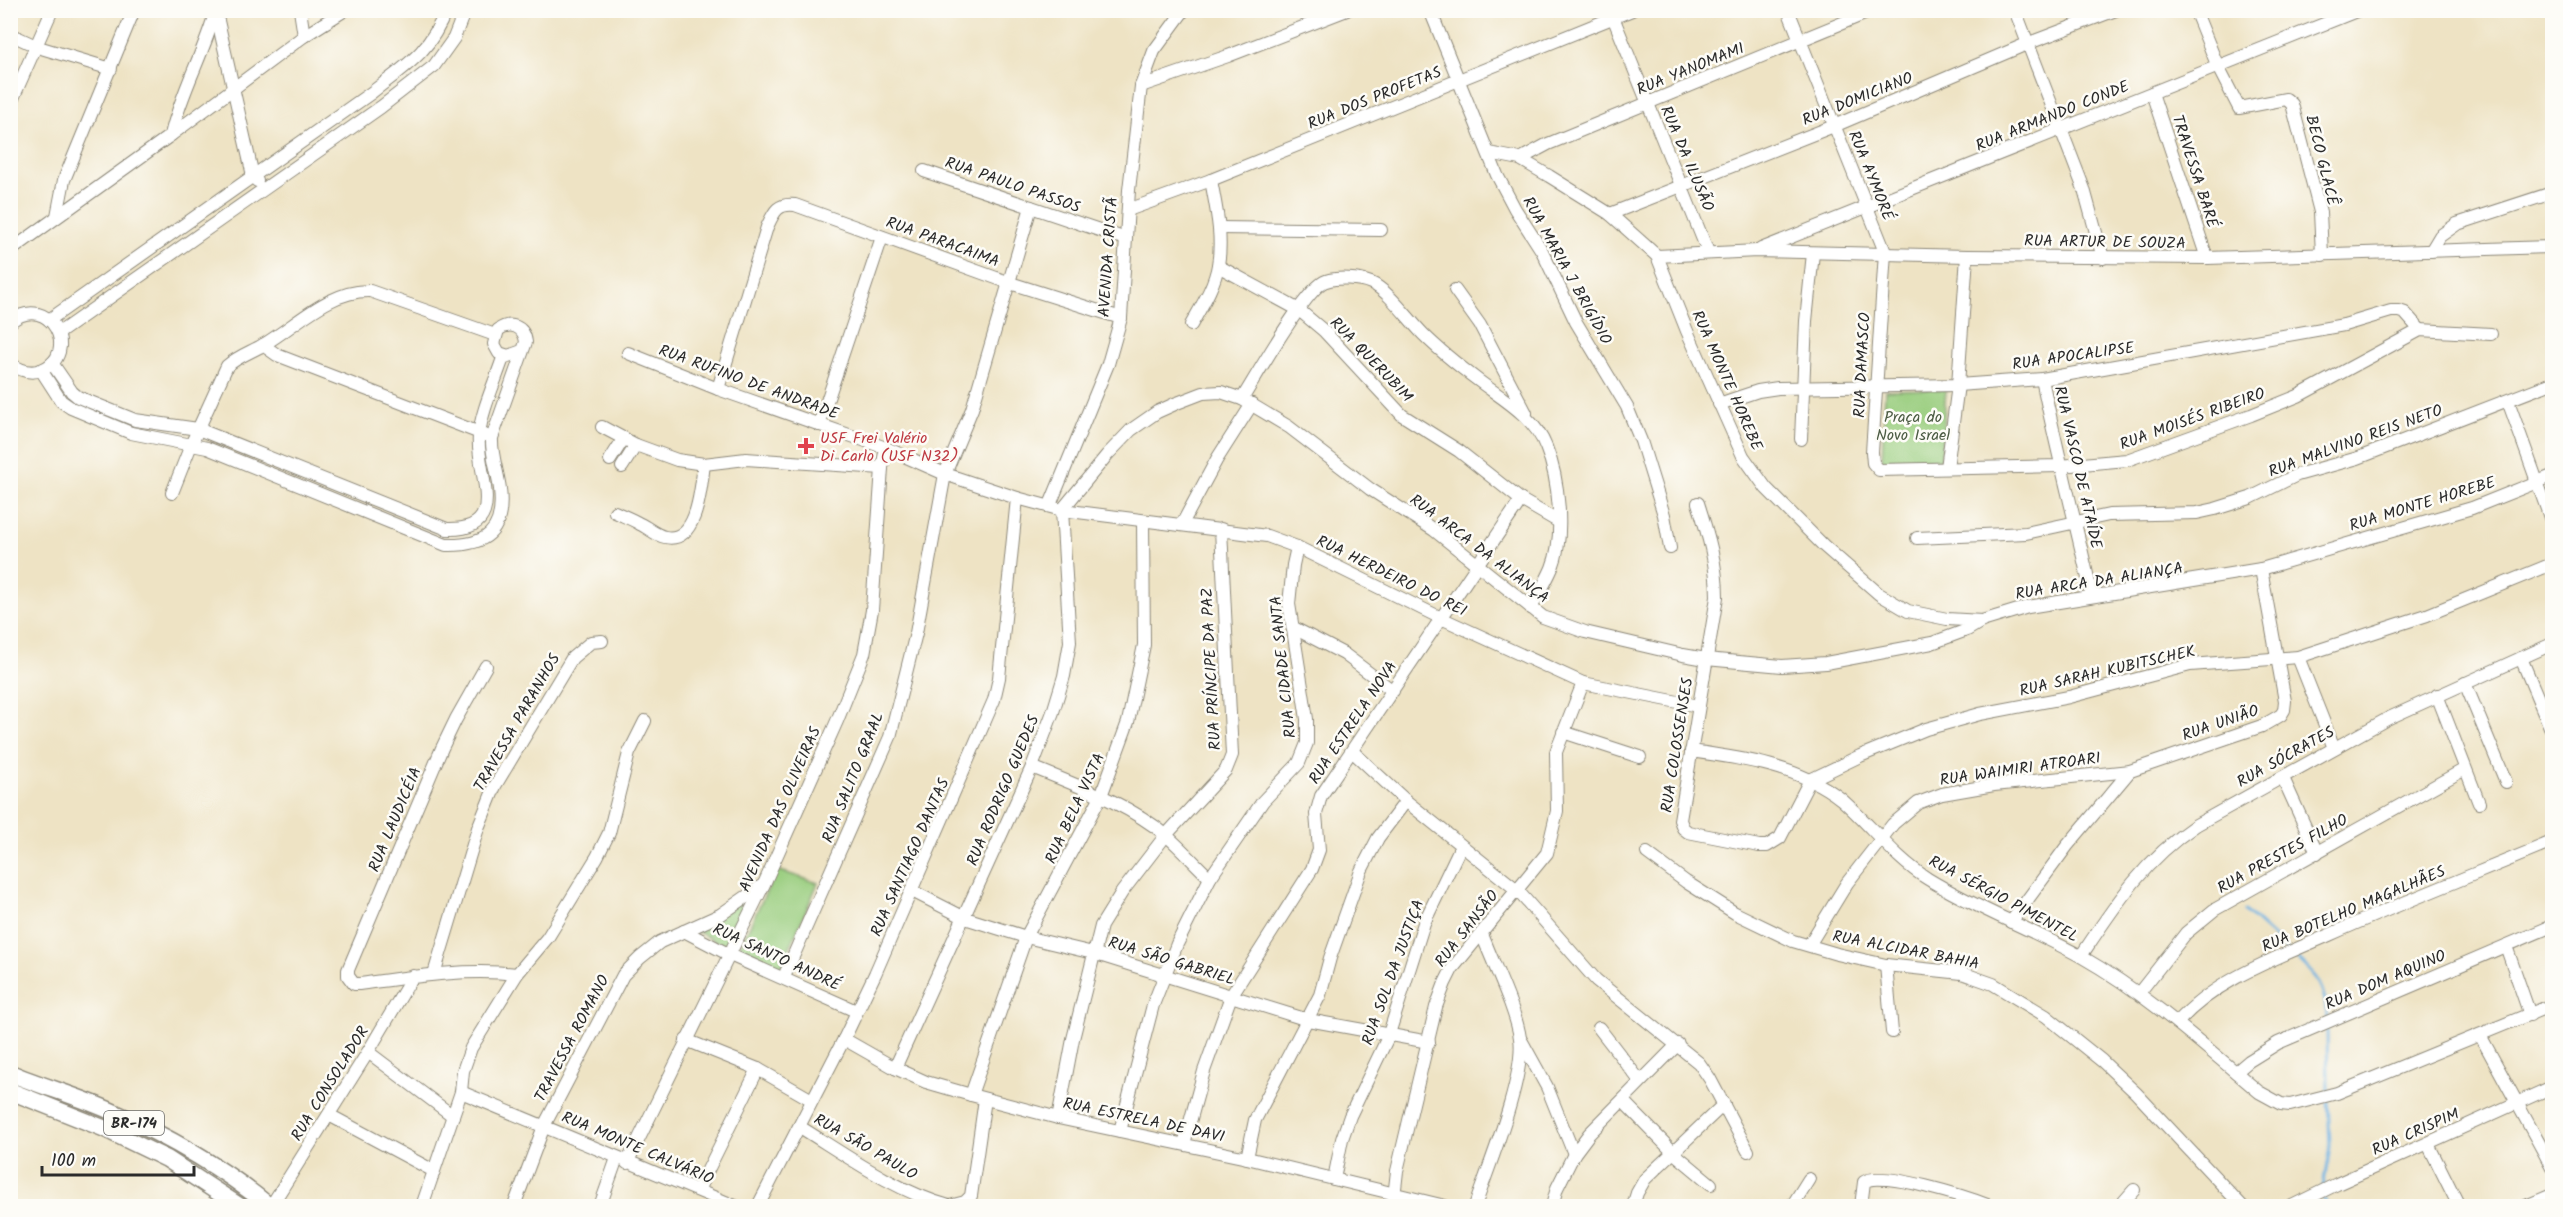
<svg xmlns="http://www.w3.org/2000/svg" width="2563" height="1217" font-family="Kalam,sans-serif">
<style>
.green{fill:#99cd7e;stroke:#627c54;stroke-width:1.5}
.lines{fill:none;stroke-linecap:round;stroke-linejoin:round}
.stream{stroke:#6bb1e2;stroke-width:3}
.minor-casing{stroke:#8c8778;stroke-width:14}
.highway-casing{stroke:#8c8778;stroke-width:19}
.minor{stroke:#fff;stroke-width:12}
.highway{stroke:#fff;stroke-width:16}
.health-dot{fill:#e0444e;stroke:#fdfcf7;stroke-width:2}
.labels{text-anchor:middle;stroke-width:5;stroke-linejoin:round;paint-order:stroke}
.shield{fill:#fdfcf7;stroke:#6a6a68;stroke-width:1.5}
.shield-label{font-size:15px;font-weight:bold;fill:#2b2b2b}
.street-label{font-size:16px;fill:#2b2b2b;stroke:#fdfcf7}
.park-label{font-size:16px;fill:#4c5c44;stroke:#fdfcf7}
.health-label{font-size:16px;fill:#be3a42;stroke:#fdfcf7;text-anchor:start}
</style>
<rect width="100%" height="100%" fill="#fdfcf7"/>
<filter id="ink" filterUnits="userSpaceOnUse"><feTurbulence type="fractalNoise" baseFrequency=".0167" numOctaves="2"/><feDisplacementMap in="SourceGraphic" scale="12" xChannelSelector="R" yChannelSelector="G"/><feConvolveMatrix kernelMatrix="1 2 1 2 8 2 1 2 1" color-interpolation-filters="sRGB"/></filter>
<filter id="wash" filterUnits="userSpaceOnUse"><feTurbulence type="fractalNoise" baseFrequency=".008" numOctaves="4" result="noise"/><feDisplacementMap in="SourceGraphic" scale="24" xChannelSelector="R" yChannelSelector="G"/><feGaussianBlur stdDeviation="1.35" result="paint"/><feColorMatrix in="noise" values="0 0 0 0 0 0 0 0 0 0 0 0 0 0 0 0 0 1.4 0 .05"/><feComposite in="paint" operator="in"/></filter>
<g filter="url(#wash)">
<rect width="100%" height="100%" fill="#eee3c4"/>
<g class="green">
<path d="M1946,389l-5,71 -59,1 3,-71z"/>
<path d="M777,870l41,13 -38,87 -43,-18z"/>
<path d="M758,890l-30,59 -33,-19z"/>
</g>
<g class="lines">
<g class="stream">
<path d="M2245,911l43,39"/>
<path d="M2293,955c24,21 33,31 34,64"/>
<path d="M2327,1026l1,65"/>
<path d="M2323,1187l7,-41 -2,-48"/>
<path d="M2322,1196l6,10"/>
</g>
</g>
</g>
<g filter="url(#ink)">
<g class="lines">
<defs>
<g id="minor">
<path d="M300,10l4,26"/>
<path d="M1430,10l67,165 18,34 27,42 34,71 51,85 14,34 23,74 6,33"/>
<path d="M1788,10l97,242 -13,200 1,11 6,7 181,-4 67,-6 124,-45 47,-19 122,-66 71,4"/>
<path d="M2015,10l69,179 19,69"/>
<path d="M2195,10l23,57 21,41 47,-9 6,5 28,108 2,43"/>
<path d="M216,12l37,164 4,5"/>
<path d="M1611,12l97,240"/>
<path d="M10,34l28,13 73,22"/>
<path d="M1141,86l87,-30 119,-46"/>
<path d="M2152,93l55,165"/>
<path d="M10,105l42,-95"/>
<path d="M171,135l133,-99 41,-26"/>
<path d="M1489,153l31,6 29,17 61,38 47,42 30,75 56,125 23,32 58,58 55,48 29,17 39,8 35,2"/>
<path d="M1520,159l28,-15 326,-134"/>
<path d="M924,171l202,68"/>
<path d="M1128,210l83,-30 421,-170"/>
<path d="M1610,214l224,-88 195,-83 87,-33"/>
<path d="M57,216l7,-36 70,-170"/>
<path d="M1219,228l162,2"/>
<path d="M1761,249l598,-239"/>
<path d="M10,251l161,-116c10,-43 33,-82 45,-125"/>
<path d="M2431,251l9,-15 17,-12 95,-31"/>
<path d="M1657,256l100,-5 210,5 240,2 345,-11"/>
<path d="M1218,266l81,44 25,21 78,84 57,36 62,49 38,22"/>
<path d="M1455,290l25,35 46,88"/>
<path d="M49,320l322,-227c34,-27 59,-40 75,-83"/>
<path d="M10,322c40,-32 72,33 31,48 -11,4 -22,0 -31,-7"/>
<path d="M1191,325c10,-18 24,-40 27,-60 5,-29 -2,-57 -7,-85"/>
<path d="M59,333l322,-226 53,-41 20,-28 11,-28"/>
<path d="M263,345l14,10 208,80"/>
<path d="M628,353l90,36 168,59 59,26 72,24 45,12 205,26 30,11 144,71 142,65 115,23"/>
<path d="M52,363l20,29 6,5 57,23 63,9 249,100c65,2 28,-57 32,-93 2,-25 17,-56 25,-81"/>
<path d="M41,370l20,31 10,7 60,25 76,15 239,97c40,1 59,-13 54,-56 -2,-17 -9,-34 -8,-51l34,-96c-2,-16 -16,-21 -28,-12l-4,14 5,9 9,3 14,-5"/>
<path d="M2042,379c15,73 34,145 50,217"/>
<path d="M718,389l49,-162c7,-15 10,-24 28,-22l215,78 111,35"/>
<path d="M1242,399c14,-22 64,-112 84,-118 12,-4 33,-3 45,2 17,7 38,37 52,51 17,17 36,32 56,47 25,19 55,35 67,66 13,31 19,89 6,121 -6,14 -14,27 -21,40"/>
<path d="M2508,401l44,122"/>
<path d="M1719,404l39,-13 20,-3 180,-3 84,-6 302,-54 47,-14h8l6,2 15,17"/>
<path d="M819,425l63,-188"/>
<path d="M602,427l34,18 41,15 27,4 42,-5 136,9"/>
<path d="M1801,439l5,-118 7,-68"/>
<path d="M610,460l14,-22"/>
<path d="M622,467l14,-22"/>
<path d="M1947,468l11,-83 9,-129"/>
<path d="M172,493l19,-48 36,-79c11,-10 24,-14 36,-21 34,-20 66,-55 107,-54l125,44"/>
<path d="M1698,503c10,31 19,61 19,94l-37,223 3,8 5,4 71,14h8l13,-8 30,-58 50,-24 66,-27 54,-15 89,-17 121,-32 108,-8 129,-42 125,-51"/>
<path d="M1050,505l58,-141 13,-46 8,-128 12,-104 13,-35 30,-41"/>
<path d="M1062,510l45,-55 24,-25 26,-18 20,-9 26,-10 18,-1 21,7 47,28 81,62 64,41 109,87 42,15 98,23 23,4 76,7 44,-3 106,-20 35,-13 15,-9 46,-14 233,-38 211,-61 80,-32"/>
<path d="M615,512c8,4 17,7 25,12 9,4 15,11 25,13 33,7 36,-51 39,-73"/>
<path d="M1182,524l35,-65 35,-55"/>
<path d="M1917,538l109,-5 83,-18 88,-2 18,-4 35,-11 47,-23 61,-17 194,-75"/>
<path d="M1292,627l52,27 49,37"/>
<path d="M2298,657l36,91"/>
<path d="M2521,658l29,69"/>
<path d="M486,666l-30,53 -14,29 -94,222v6l6,8h5c52,-7 105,-16 158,-10"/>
<path d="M2465,683l41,99"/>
<path d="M2437,695l42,108"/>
<path d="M1563,732l77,25"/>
<path d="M1352,751l54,50 111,89 79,90 103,83 11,16 38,72"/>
<path d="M1691,751c50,7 109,15 150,48 30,26 53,59 87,80 49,30 104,50 154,78 65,37 120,87 177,135l22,12 9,1 47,-12 215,-88"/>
<path d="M1032,767c46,19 97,37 135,69 15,13 29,29 43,42"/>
<path d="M2283,778l34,75"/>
<path d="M1647,853l39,29 49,31 58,28 44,13 49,11 76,8 31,11 53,32 56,45 34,32 106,113"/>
<path d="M912,891l53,27 61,19 67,16 215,67 121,22"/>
<path d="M2011,922l56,-76 63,-75"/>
<path d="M684,931l46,24 126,56"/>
<path d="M1809,945l38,-62 46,-59 25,-21 24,-9 52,-9 136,-14 132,-45 19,-11 3,-5 1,-9 -24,-132"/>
<path d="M2506,946l24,69"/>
<path d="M2081,956c34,-51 63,-96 115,-131l193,-107 163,-74"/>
<path d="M1886,965l6,67"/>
<path d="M434,974l44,-146 17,-42 77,-128 19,-16 11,-1"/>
<path d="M784,977l106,-240 26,-104 29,-159 27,-65 59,-202"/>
<path d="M2139,993l47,-60 28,-23 251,-141"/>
<path d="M2177,1023c39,-44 100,-65 152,-88 74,-33 149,-62 223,-93"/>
<path d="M1599,1028l41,53"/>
<path d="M2480,1035l72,132"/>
<path d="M844,1039l51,29 31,14 45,13 87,23 189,40 198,48"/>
<path d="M686,1040l72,29 54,31"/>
<path d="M1521,1040l26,47 27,67"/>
<path d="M368,1052l85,64"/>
<path d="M895,1068l137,-301 21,-55 11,-36 6,-34 -8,-132"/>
<path d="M2236,1072l13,-11 29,-18 274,-117"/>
<path d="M461,1092l274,114"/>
<path d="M971,1095l55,-158 75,-141 27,-74 16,-77 -1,-124"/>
<path d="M1623,1101l51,52 37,31"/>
<path d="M329,1115l103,55"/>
<path d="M1058,1118l15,-79 28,-113 21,-34 44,-57 60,-65 6,-15 -11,-226"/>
<path d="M800,1127c47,29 95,64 149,79"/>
<path d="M1120,1131l33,-126 24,-61 33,-66 53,-77 36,-38 8,-20v-24l-18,-115 4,-39 4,-18"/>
<path d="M1184,1144l20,-73 27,-75 81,-127 7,-19 -3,-36 5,-18 200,-296"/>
<path d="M2428,1144l31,62"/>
<path d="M1247,1158l8,-38 65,-125 10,-37 31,-87 17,-33 28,-37"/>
<path d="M627,1163l137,-279 73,-163 27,-67 8,-44 10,-142 4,-20"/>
<path d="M1334,1179l8,-40 8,-23 38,-79 36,-114 37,-77"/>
<path d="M698,1190l60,-121"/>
<path d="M271,1206l97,-154 45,-76"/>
<path d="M422,1206l39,-114 2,-21 8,-23 46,-74 31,-37 49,-80 12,-24 20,-80 16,-32"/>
<path d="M514,1206l30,-80 79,-151 17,-17 20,-16 60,-27 43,-30"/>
<path d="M600,1206l17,-48"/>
<path d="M758,1206l86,-167 31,-65 119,-274 5,-22 18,-180"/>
<path d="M950,1206l15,-4 6,-6 14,-97"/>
<path d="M1393,1206l4,-35 39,-164 9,-24 7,-14 95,-116 10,-42 -1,-59 27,-69"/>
<path d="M1475,1206c13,-38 51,-130 45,-168 -4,-29 -27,-74 -38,-104"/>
<path d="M1552,1206l5,-18 17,-34 15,-20 89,-90"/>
<path d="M1633,1206l4,-13 8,-14 79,-75"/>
<path d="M1792,1206l17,-27"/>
<path d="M1861,1206l3,-24c16,-13 105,16 126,24"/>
<path d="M2120,1206l14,-16"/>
<path d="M2292,1206l45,-22 215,-97"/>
<path d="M2526,1206l26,-11"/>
</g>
<g id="highway">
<path d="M10,1073c34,14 70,24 103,39 56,25 109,55 156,94"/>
<path d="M10,1091l93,37 64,31 72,47"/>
</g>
</defs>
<use href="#minor" class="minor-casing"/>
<use href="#highway" class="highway-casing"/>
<use href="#minor" class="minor"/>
<use href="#highway" class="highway"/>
</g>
</g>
<path class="health-dot" d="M803 437h6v6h6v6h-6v6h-6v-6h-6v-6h6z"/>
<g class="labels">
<rect class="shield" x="104" y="1111" width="60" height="24" rx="4.5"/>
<g class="shield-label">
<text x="134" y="1128">BR-174</text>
</g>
<g class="street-label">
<text transform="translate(1690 68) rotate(-22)" y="6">RUA YANOMAMI</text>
<text transform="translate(1374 97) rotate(-22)" y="6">RUA DOS PROFETAS</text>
<text transform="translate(1857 98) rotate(-22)" y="6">RUA DOMICIANO</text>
<text transform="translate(2052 115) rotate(-22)" y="6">RUA ARMANDO CONDE</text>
<text transform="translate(1688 158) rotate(67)" y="6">RUA DA ILUSÃO</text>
<text transform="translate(2323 160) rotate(76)" y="6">BECO GLACÊ</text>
<text transform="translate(2196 171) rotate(72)" y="6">TRAVESSA BARÉ</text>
<text transform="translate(1872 175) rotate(68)" y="6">RUA AYMORÉ</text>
<text transform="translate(1013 184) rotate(19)" y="6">RUA PAULO PASSOS</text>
<text transform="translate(943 241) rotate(20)" y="6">RUA PARACAIMA</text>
<text transform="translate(2105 241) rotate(1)" y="6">RUA ARTUR DE SOUZA</text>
<text transform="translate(1107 257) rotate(-86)" y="6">AVENIDA CRISTÃ</text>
<text transform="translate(1568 270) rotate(61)" y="6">RUA MARIA J BRIGÍDIO</text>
<text transform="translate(2073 355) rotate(-8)" y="6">RUA APOCALIPSE</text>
<text transform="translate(1372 359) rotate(46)" y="6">RUA QUERUBIM</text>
<text transform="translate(1861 365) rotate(-87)" y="6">RUA DAMASCO</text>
<text transform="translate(1728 380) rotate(66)" y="6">RUA MONTE HOREBE</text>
<text transform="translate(749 381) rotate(20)" y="6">RUA RUFINO DE ANDRADE</text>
<text transform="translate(2192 418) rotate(-20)" y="6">RUA MOISÉS RIBEIRO</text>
<text transform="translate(2355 440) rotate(-20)" y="6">RUA MALVINO REIS NETO</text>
<text transform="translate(2079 467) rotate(77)" y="6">RUA VASCO DE ATAÍDE</text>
<text transform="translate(2422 503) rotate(-17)" y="6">RUA MONTE HOREBE</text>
<text transform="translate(1480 548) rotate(37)" y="6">RUA ARCA DA ALIANÇA</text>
<text transform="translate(1392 575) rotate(26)" y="6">RUA HERDEIRO DO REI</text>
<text transform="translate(2099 580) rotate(-9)" y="6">RUA ARCA DA ALIANÇA</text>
<text transform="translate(1282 667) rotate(-96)" y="6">RUA CIDADE SANTA</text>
<text transform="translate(1210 669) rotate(-93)" y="6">RUA PRÍNCIPE DA PAZ</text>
<text transform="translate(2107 670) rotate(-13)" y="6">RUA SARAH KUBITSCHEK</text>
<text transform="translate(516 722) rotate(-60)" y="6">TRAVESSA PARANHOS</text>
<text transform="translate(1352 722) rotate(-56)" y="6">RUA ESTRELA NOVA</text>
<text transform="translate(2220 722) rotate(-19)" y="6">RUA UNIÃO</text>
<text transform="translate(1676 745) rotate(-81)" y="6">RUA COLOSSENSES</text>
<text transform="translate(2285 756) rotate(-29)" y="6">RUA SÓCRATES</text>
<text transform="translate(2020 768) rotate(-8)" y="6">RUA WAIMIRI ATROARI</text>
<text transform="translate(852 777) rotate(-68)" y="6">RUA SALITO GRAAL</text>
<text transform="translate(1002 790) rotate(-67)" y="6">RUA RODRIGO GUEDES</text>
<text transform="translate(1074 808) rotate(-65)" y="6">RUA BELA VISTA</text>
<text transform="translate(779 809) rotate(-66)" y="6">AVENIDA DAS OLIVEIRAS</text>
<text transform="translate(394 819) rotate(-67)" y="6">RUA LAUDICÉIA</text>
<text transform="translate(2282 853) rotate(-29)" y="6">RUA PRESTES FILHO</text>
<text transform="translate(909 857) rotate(-66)" y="6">RUA SANTIAGO DANTAS</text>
<text transform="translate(2004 898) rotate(28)" y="6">RUA SÉRGIO PIMENTEL</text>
<text transform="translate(2353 908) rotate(-23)" y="6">RUA BOTELHO MAGALHÃES</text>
<text transform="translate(1466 928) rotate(-52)" y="6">RUA SANSÃO</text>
<text transform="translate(1906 949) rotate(11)" y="6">RUA ALCIDAR BAHIA</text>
<text transform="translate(777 956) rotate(25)" y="6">RUA SANTO ANDRÉ</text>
<text transform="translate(1172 960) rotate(17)" y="6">RUA SÃO GABRIEL</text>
<text transform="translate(1392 972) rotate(-70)" y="6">RUA SOL DA JUSTIÇA</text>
<text transform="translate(2385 979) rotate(-23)" y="6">RUA DOM AQUINO</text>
<text transform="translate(571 1038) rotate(-62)" y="6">TRAVESSA ROMANO</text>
<text transform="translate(329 1083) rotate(-58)" y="6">RUA CONSOLADOR</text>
<text transform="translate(1144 1119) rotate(12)" y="6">RUA ESTRELA DE DAVI</text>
<text transform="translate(2415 1131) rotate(-24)" y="6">RUA CRISPIM</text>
<text transform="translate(866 1146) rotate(30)" y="6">RUA SÃO PAULO</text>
<text transform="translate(638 1147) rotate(23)" y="6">RUA MONTE CALVÁRIO</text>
</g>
<g class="park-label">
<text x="1913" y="422">Praça do<tspan x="1913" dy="18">Novo Israel</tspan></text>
</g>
<g class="health-label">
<text x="820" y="443">USF Frei Valério<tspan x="820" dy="18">Di Carlo (USF N32)</tspan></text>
</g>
</g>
<rect width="2563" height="1217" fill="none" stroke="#fdfcf7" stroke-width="36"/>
<path d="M42 1166v9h152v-9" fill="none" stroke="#2b2b2b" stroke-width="3"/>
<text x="51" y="1166" font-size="18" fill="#2b2b2b" stroke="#fdfcf7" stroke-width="4.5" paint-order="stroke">100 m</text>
</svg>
